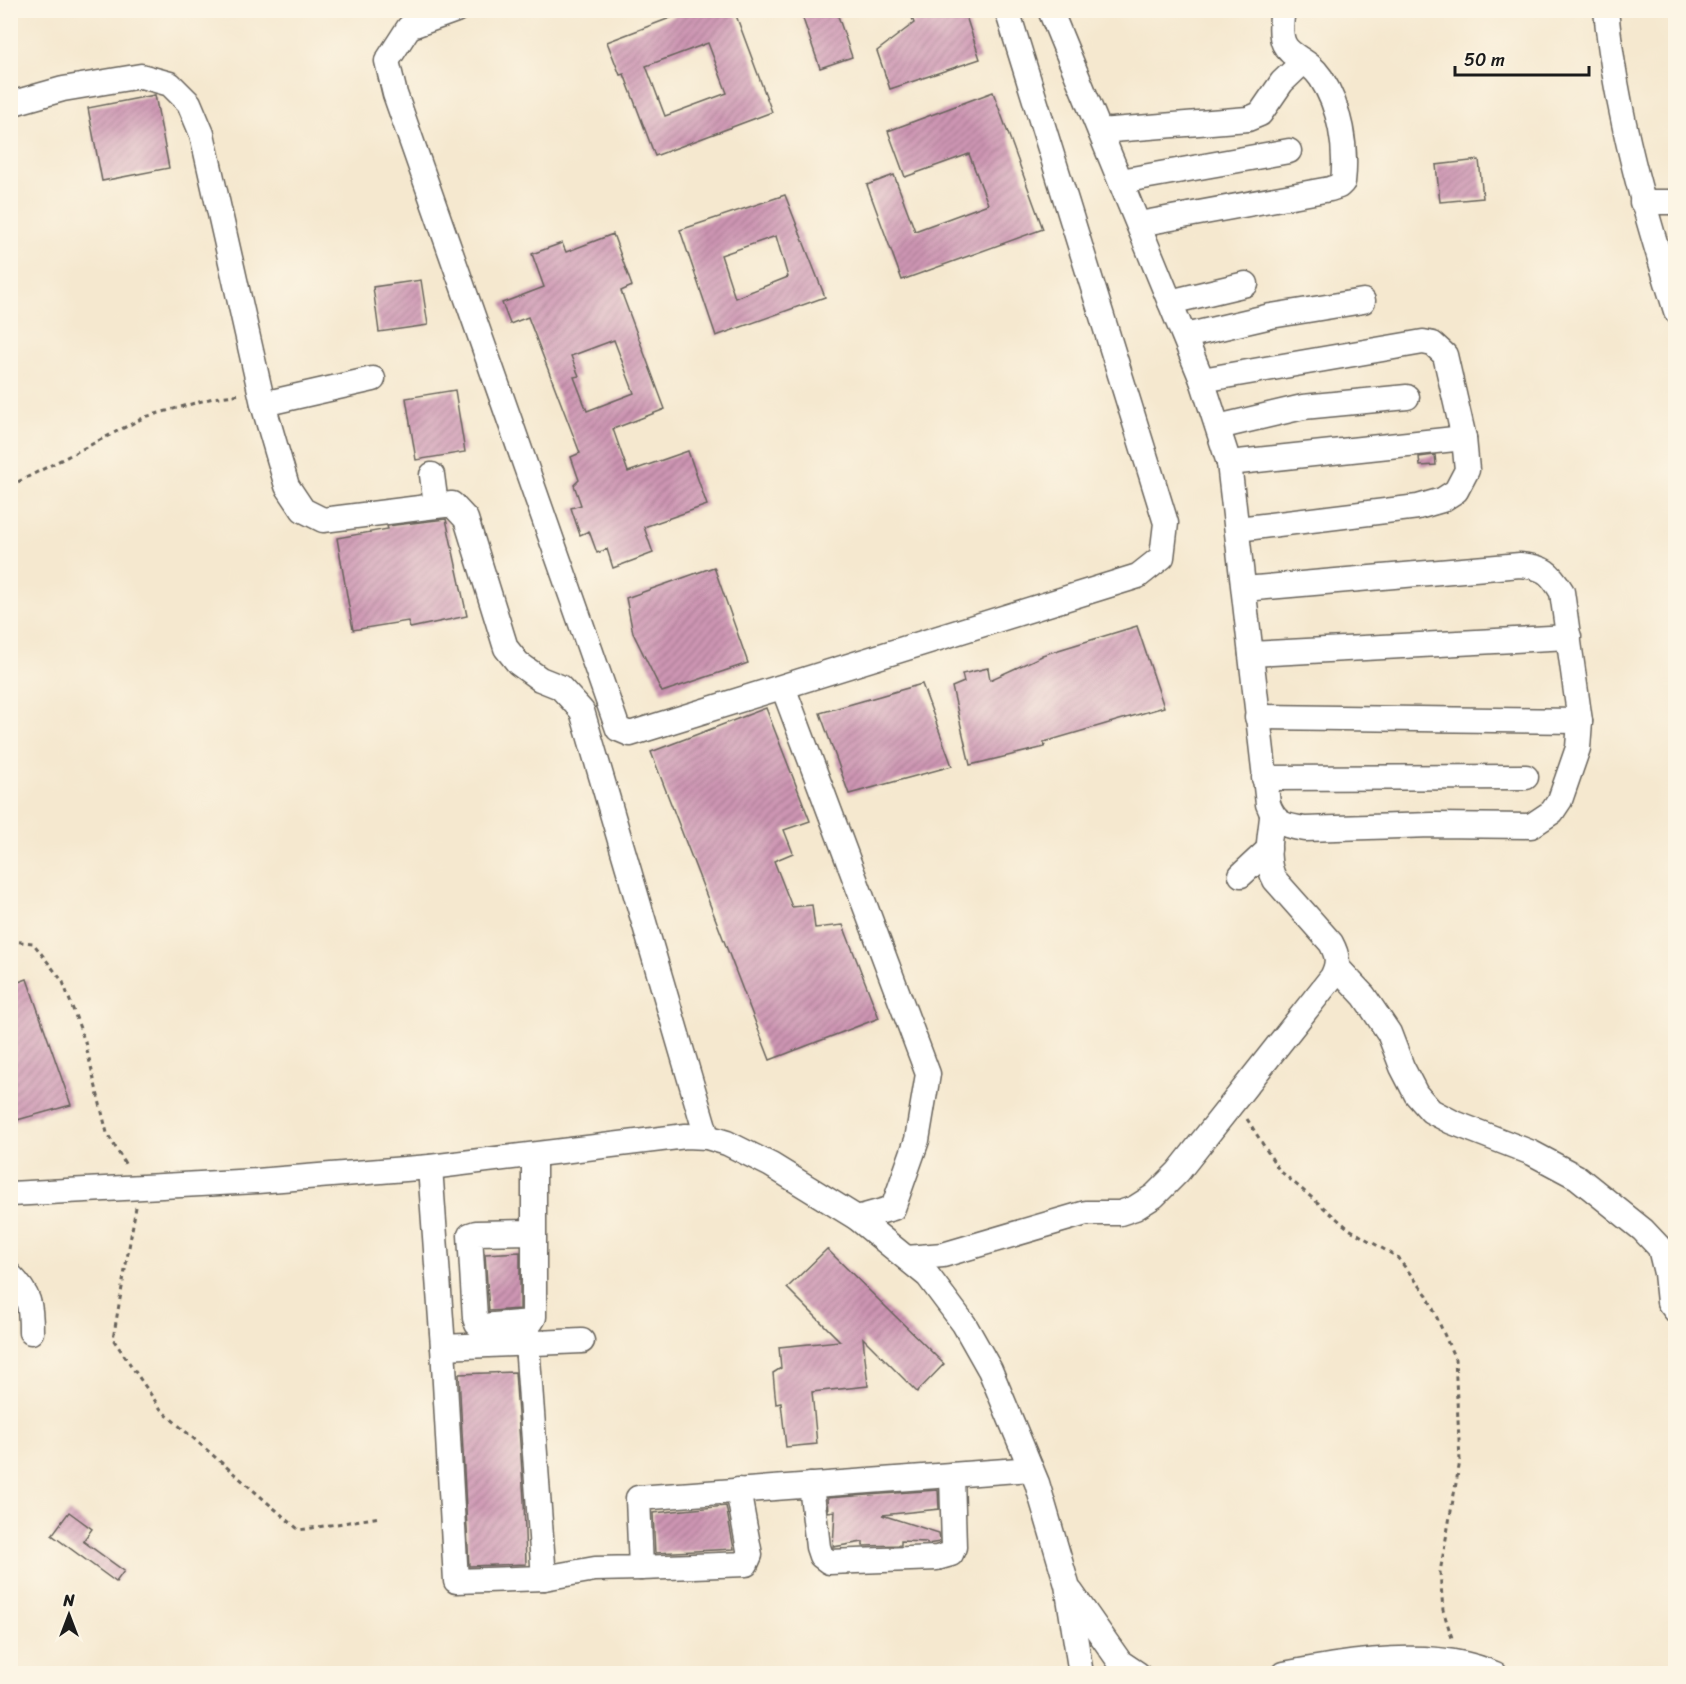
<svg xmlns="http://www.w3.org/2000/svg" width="1686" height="1684" font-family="Sriracha,sans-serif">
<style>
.building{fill:url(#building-hatch);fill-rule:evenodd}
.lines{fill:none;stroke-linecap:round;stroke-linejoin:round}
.minor-casing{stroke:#68635b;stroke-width:27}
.path{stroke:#68635b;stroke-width:3;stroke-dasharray:4.5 4.5;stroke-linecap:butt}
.minor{stroke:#fff;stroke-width:24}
</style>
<defs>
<pattern id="building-hatch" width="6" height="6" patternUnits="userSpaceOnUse" patternTransform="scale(1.5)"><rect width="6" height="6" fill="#cd95b3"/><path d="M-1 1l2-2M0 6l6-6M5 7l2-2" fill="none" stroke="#a67991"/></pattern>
</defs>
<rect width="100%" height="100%" fill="#fcf5e5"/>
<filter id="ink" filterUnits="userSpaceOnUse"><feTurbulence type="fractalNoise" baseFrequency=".0167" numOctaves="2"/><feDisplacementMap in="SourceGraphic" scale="12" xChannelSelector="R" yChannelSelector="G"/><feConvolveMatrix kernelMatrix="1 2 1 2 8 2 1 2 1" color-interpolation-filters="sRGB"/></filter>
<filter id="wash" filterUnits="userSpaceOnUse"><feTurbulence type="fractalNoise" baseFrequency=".008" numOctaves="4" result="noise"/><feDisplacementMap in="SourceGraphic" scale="24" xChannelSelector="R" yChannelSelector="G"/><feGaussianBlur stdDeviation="1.35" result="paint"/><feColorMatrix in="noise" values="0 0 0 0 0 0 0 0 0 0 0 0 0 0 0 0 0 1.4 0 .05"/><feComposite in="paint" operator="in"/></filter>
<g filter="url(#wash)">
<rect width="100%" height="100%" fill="#f5e8cf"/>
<g id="blocks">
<g class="building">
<path d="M691,10h43l38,102 -117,44 -31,-82 -4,1 -13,-33zM708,43l19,50 -62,23 -19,-50z"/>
<path d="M800,10h36l16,47 -32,11z"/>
<path d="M909,10h55l16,49 -90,30 -13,-38 37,-28z"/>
<path d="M993,92l50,137 -141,51 -35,-95 27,-10 21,56 73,-27 -19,-50 -64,23 -17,-46z"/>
<path d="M155,95l14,73 -67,13 -14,-73z"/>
<path d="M1479,160l4,38 -43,4 -4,-37z"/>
<path d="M785,195l40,102 -109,39 -36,-106zM776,236l12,41 -53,21 -14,-43z"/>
<path d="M613,234l19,52 -11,5 44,118 -52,20 15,43 60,-21 19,54 -63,22 9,26 -40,15 -6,-19 -10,4 -8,-22 -9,4 -9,-27 10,-3 -7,-20 5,-5 -8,-23 9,-4 -52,-136 -18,7 -8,-21 42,-16 -12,-33 30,-11 4,9zM614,340l20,53 -47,18 -13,-34 5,-1 -8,-20z"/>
<path d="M421,280l7,45 -49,7 -6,-45z"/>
<path d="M455,390l10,62 -49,8 -10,-62z"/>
<path d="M1435,455l1,10 -16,1 -1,-9z"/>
<path d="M446,519l21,97 -57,12 -2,-7 -55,9 -16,-92 51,-9 -1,-3z"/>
<path d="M714,567l34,96 -86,29 -29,-59 -7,-35z"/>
<path d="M1137,626l27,81 -120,35 1,5 -75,18 -18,-78 12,-5 -2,-8 26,-6 2,12 52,-24v-1z"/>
<path d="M922,684l30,82 -103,28 -29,-81z"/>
<path d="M766,708l44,113 -26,9 9,23 -19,8 18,46 20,-2 3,23 28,-3 36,93 -109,42 -119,-308z"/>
<path d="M27,979l44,126 -61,17v-137z"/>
<path d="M827,1249l117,115 -27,28 -54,-54 5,48 -56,6 5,52 -31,3 -5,-44 -5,1 -3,-31 8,-5 -2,-21 61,-6 -53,-53z"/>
<path d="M520,1252v57l-31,2 -4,-57z"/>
<path d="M515,1372l9,128 2,64 -57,2 -10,-192z"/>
<path d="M938,1490l1,19 -57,6 57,18 1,9 -13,2 -1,-2 -25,-1v4l-38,1v-4l-30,5 2,-36 -7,1 -1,-14z"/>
<path d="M726,1506l8,43 -79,4 -2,-40z"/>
<path d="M69,1512l23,17 -9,12 41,30 -8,11 -64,-47z"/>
</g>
</g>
</g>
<g filter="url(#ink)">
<use href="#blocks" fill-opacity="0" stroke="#68635b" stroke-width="1.5"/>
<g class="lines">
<defs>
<g id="minor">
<path d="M456,10l-47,17 -22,34 8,33 223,635 12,5 508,-158 24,-19 4,-34 -159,-513"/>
<path d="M1050,10l152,370 27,83"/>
<path d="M1606,10c10,104 39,203 70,301"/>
<path d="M10,104l53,-15 78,-13 29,8 19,19 13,31 61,270 24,82 16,24 20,10 129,-16 14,15 40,129 12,15 22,16 20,8 22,24 125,426"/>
<path d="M1100,131l148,-12 12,-5 22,-32 21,-20"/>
<path d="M1121,181l168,-30"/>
<path d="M1642,202h34"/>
<path d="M1139,224l191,-35 9,-3 4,-4c4,-35 -3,-75 -22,-104 -20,-30 -47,-15 -38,-68"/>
<path d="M1170,302l76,-18"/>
<path d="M1185,336l86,-20 92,-15"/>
<path d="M1202,380l221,-38 10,2 12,11 19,83 3,32 -11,21 -14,9 -24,7 -180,22"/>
<path d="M263,404l110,-25"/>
<path d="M1218,427l85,-20 104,-10"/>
<path d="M432,475l4,30"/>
<path d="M1244,589l276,-24c24,2 30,7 42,27l18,129 -2,27 -18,52 -8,12 -21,14 -99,-1 -127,4c-20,-3 -30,-5 -37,-25l-39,-341 235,-25"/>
<path d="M1251,654l318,-17"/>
<path d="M783,687l145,387 -11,66 -24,68 -36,10"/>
<path d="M1257,717l323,4"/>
<path d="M1264,778l262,-1"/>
<path d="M1241,875l28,-26"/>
<path d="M1337,967l27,29 25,37 13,34 14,27 15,17 21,11 80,31 45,24 66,53 17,18 6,25 3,29 7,9"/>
<path d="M534,1156v161l-3,5 -49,4 -5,-2 -2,-6 -5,-83 6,-2 58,-1"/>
<path d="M430,1167l13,180 13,234 88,-3 51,-9 46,-1 -3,-70 393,-29"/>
<path d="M10,1194l247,-13 173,-14 256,-31 21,1 20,6 44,22 86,53 71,58 36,48 26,46 47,113 30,102 14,89"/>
<path d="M907,1258l36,-3 143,-42h34l15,-5 19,-12 24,-24 154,-195c7,-14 6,-21 -1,-34l-56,-63c-11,-20 -5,-42 -3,-63"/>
<path d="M10,1275c20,20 21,29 21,57"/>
<path d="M527,1344l17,234"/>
<path d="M443,1347l139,-6"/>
<path d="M811,1485l7,62 3,9 8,6 108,-4 14,-4 3,-7 -2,-72"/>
<path d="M641,1568l105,-4 4,-9 -12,-65"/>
<path d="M1071,1592l49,70 18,12"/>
<path d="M1284,1674c55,-11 124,-22 180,-10 10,2 21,6 31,10"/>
</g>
</defs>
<use href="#minor" class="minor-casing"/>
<g class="path">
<path d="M10,486l135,-69 68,-19 28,-4"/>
<path d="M10,941l23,2 30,39 22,60 22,91 20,34"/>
<path d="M1247,1119l32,51 70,59 48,28 30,38 28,64 5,102 -20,111 3,38 10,31"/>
<path d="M136,1207l-23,132 49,72 137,119 81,-13"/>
</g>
<use href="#minor" class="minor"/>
</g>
</g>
<rect width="1686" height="1684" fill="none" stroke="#fcf5e5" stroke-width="36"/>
<g transform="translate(69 1615)" stroke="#fcf5e5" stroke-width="4.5" paint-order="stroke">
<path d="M0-4.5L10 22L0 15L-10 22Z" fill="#1c1c1c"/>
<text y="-9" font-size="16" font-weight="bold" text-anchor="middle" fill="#1c1c1c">N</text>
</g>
<path d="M1455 66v9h134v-9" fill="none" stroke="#1c1c1c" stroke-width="3"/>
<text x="1464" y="66" font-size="18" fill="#1c1c1c" stroke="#fcf5e5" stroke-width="4.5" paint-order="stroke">50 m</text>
</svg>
